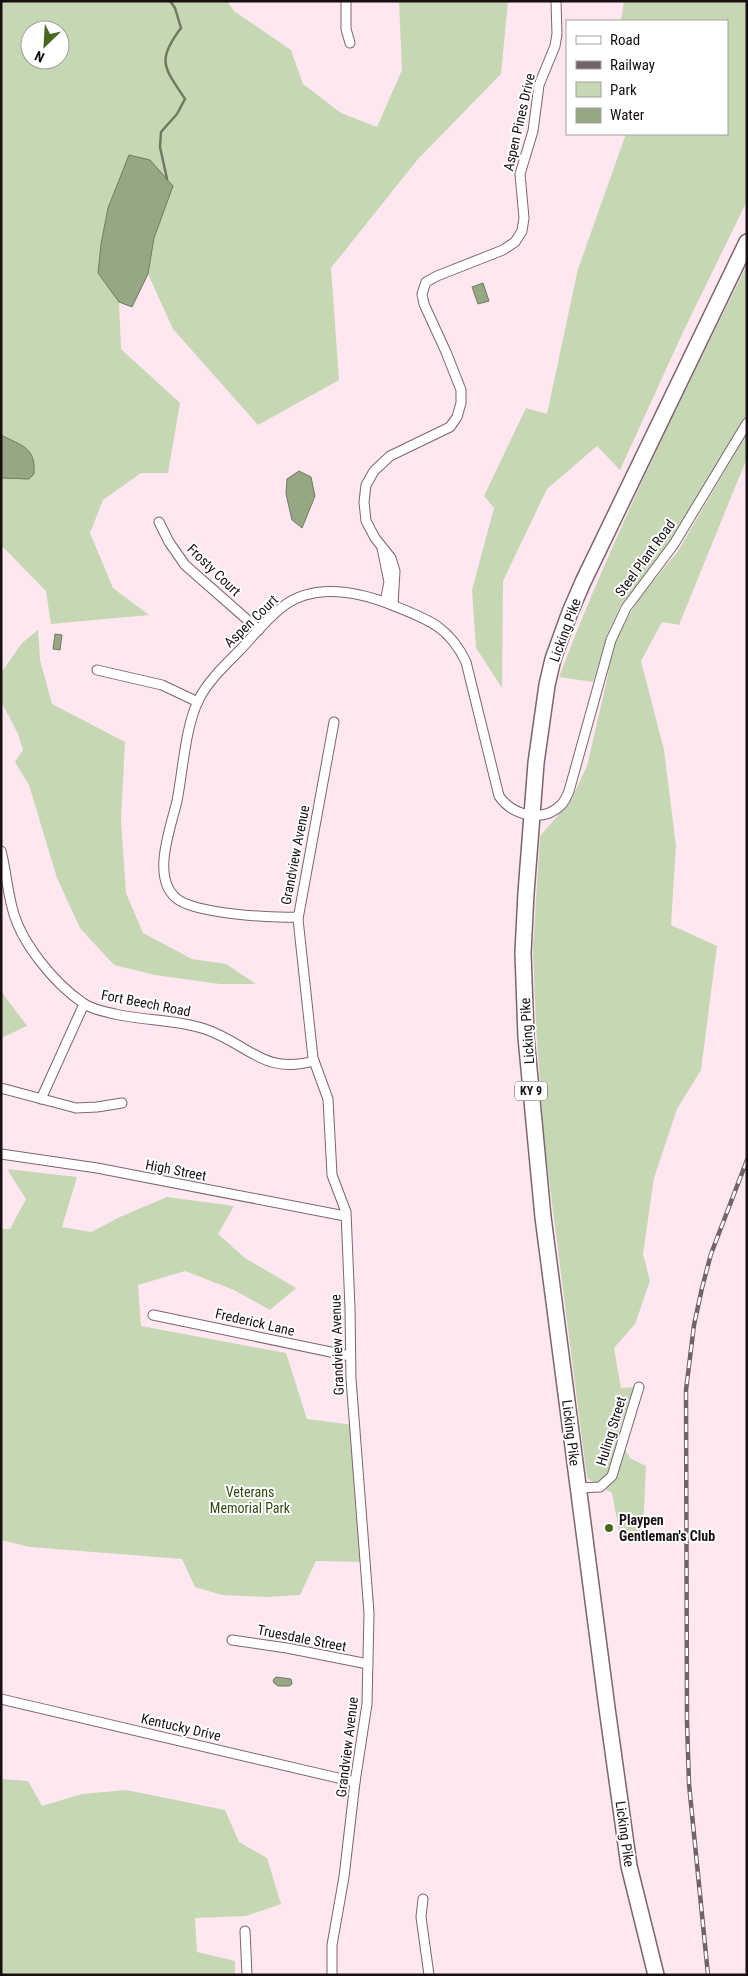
<svg xmlns="http://www.w3.org/2000/svg" width="748" height="1976" font-family="'Roboto Condensed',sans-serif">
<style>
.green{fill:#c5d8b3;fill-rule:evenodd}
.water{fill:#96a883;stroke:#707a61}
.lines{fill:none;stroke-linecap:round;stroke-linejoin:round}
.stream{stroke:#707a61;stroke-width:2.5}
.street-casing{stroke:#7d6570;stroke-width:11}
.primary-casing{stroke:#7d6570;stroke-width:18}
.street{stroke:#fff;stroke-width:9}
.primary{stroke:#fff;stroke-width:15}
.rail-casing{stroke:#716369;stroke-width:4.5}
.rail{stroke:#fff;stroke-width:2.5;stroke-dasharray:8;stroke-linecap:butt}
.poi-dot{fill:#48671d;stroke:#fff;stroke-width:2}
.labels{text-anchor:middle;stroke-width:4;stroke-linejoin:round;paint-order:stroke}
.shield{fill:#fff;stroke:#5d575a;stroke-width:1}
.shield-label{font-size:12px;font-weight:bold;fill:#180f13}
.street-label{font-size:14px;fill:#180f13;stroke:#fff}
.park-label{font-size:14px;fill:#324911;stroke:#fff}
.poi-label{font-size:14px;font-weight:bold;fill:#180f13;stroke:#fff;text-anchor:start}
</style>
<rect width="100%" height="100%" fill="#fee7f1"/>
<g class="green">
<path d="M1,1h226l7,10 57,39 12,34 38,29 36,14 25,-57 -3,-69h109l-7,73 -83,85 -87,109 8,112 -81,45 -85,-96 -25,-55 6,-36 19,-52 -6,-7 -59,29 -7,36 -3,29 21,29 2,47 59,54 -12,70h-27l-38,27 -13,33 23,55 36,27 -98,9 -5,-33 -45,-46v-67l20,1 -9,-38 -11,-6zM30,30h30v30h-30z"/>
<path d="M624,1h123v200l-63,129 -64,140 -23,-24 -50,43 -44,92 -1,107 -26,-40 -4,-58 22,-82 -10,-12 42,-88 21,6 31,-145 48,-135h101v-113h-106z"/>
<path d="M747,265v150l-86,141 -40,49 -14,30 -14,47 -34,-5c53,-140 121,-276 188,-412z"/>
<path d="M747,433v25l-68,167 -17,-3 -21,39 23,89 12,96 -5,79 46,21 -16,124 -24,39 -23,69 -11,76 7,27 -15,43 -21,24 7,40 14,-1 -18,49 13,22 16,8 -3,65h-24l-7,-38 -25,-15 -43,-338 -8,-114 -3,-77 7,-113 30,-34 17,-36 19,-82 8,-44 27,-44 37,-45z"/>
<path d="M38,630l2,30 12,44 73,38 -4,78 5,73 17,40 49,26 34,5 30,20h-36l-65,-9 -41,-10 -34,-37 -23,-50 -28,-93 -14,-23 8,-12 -5,-16 -17,-33v-28l21,-30z"/>
<path d="M1,991l26,35 -26,12z"/>
<path d="M7,1169l70,8 -15,50 29,5 31,-16 45,-19 67,9 -16,28 27,24 51,30 -26,22 -36,-20 -49,-19 -47,14 3,41 145,27 21,66 47,6 10,137 -48,-1 -16,34 -34,2 -44,-2 -27,-8 -13,-28 -152,-12 -29,-7v-311h9l16,-30z"/>
<path d="M1,1779l27,2 14,25 40,-12 44,-4 99,20 14,32 28,16 14,46 -35,12 -51,2 2,34 38,9v14h-234z"/>
</g>
<g class="water">
<path d="M129,155l21,5 23,26 -19,52 -6,36 -16,33 -13,-5 -21,-29 3,-29 7,-36z"/>
<path d="M483,283l6,18 -11,3 -6,-17z"/>
<path d="M1,435c21,11 35,12 33,39l-5,5 -28,-1z"/>
<path d="M299,471l12,6 4,19 -13,32 -10,-8 -6,-26 1,-15z"/>
<path d="M55,634l7,1 -2,15 -7,-1z"/>
<path d="M276,1677l15,2 1,5 -3,2h-11l-4,-3 -1,-3z"/>
</g>
<g class="lines">
<path class="stream" d="M167,179l-7,-32 1,-15 16,-18 8,-15c-21,-32 -29,-38 -4,-71l-6,-20 -5,-7"/>
<defs>
<g id="street">
<path d="M346,1v28l4,14"/>
<path d="M159,522l10,20 16,23 74,65"/>
<path d="M382,548l7,34 -4,20"/>
<path d="M393,605l2,-34 -4,-13 -16,-20 -9,-17 -2,-19 2,-17 8,-14 16,-15 60,-29 7,-10 4,-14v-13l-15,-38 -22,-48 -2,-10 4,-12 11,-6 66,-26 12,-8 7,-11 2,-13 -4,-44 13,-43 6,-46 16,-39 2,-12 -1,-33"/>
<path d="M97,670l65,15 36,17"/>
<path d="M1,851c5,19 6,37 11,56 8,35 42,76 71,96 8,6 22,9 32,11 30,7 61,5 90,15 44,15 57,46 109,32"/>
<path d="M298,917c-26,1 -104,-3 -122,-19 -25,-21 -5,-71 1,-97 6,-31 8,-72 21,-100 9,-19 28,-37 43,-52 13,-14 25,-29 40,-41 32,-26 75,-17 111,-3 35,14 57,21 74,57l33,134c14,20 44,27 62,9 4,-4 6,-9 8,-14l42,-151 15,-32 48,-64 73,-121"/>
<path d="M1,1088l75,20 21,-1 25,-4"/>
<path d="M41,1099l43,-95"/>
<path d="M1,1154l96,14 248,48"/>
<path d="M153,1315l197,41"/>
<path d="M578,1488l22,-1 12,-11 27,-89"/>
<path d="M232,1640l55,8 81,16"/>
<path d="M1,1699l354,83"/>
<path d="M423,1899l-2,18 8,58"/>
<path d="M245,1931l2,44"/>
<path d="M332,1975v-30l12,-68 11,-95 12,-78 2,-91 -18,-234 -1,-71 -4,-96 -14,-37 -4,-76 -15,-41 -15,-139 36,-197"/>
</g>
<path id="primary" d="M656,1975l-27,-109 -22,-158 -64,-491 -17,-180 -3,-84 3,-60 10,-130 11,-78 6,-26 17,-47 13,-30 164,-340"/>
</defs>
<use href="#street" class="street-casing"/>
<use href="#primary" class="primary-casing"/>
<use href="#street" class="street"/>
<use href="#primary" class="primary"/>
<defs>
<path id="rail" d="M708,1975l-19,-191 -2,-62 -1,-332 8,-65 8,-37 9,-34 36,-94"/>
</defs>
<use href="#rail" class="rail-casing"/>
<use href="#rail" class="rail"/>
</g>
<circle class="poi-dot" cx="609" cy="1528" r="5"/>
<g class="labels">
<rect class="shield" x="515" y="1081.5" width="32" height="19" rx="4"/>
<g class="shield-label">
<text x="531" y="1095">KY 9</text>
</g>
<g class="street-label">
<text transform="translate(519 122) rotate(-77)" y="5">Aspen Pines Drive</text>
<text transform="translate(645 558) rotate(-54)" y="5">Steel Plant Road</text>
<text transform="translate(214 570) rotate(44)" y="5">Frosty Court</text>
<text transform="translate(251 621) rotate(-44)" y="5">Aspen Court</text>
<text transform="translate(565 630) rotate(-70)" y="5">Licking Pike</text>
<text transform="translate(295 855) rotate(-79)" y="5">Grandview Avenue</text>
<text transform="translate(146 1003) rotate(11)" y="5">Fort Beech Road</text>
<text transform="translate(527 1031) rotate(-94)" y="5">Licking Pike</text>
<text transform="translate(176 1170) rotate(11)" y="5">High Street</text>
<text transform="translate(255 1322) rotate(13)" y="5">Frederick Lane</text>
<text transform="translate(337 1345) rotate(-92)" y="5">Grandview Avenue</text>
<text transform="translate(611 1431) rotate(-73)" y="5">Huling Street</text>
<text transform="translate(571 1433) rotate(83)" y="5">Licking Pike</text>
<text transform="translate(302 1638) rotate(11)" y="5">Truesdale Street</text>
<text transform="translate(181 1727) rotate(13)" y="5">Kentucky Drive</text>
<text transform="translate(347 1747) rotate(-83)" y="5">Grandview Avenue</text>
<text transform="translate(625 1834) rotate(82)" y="5">Licking Pike</text>
</g>
<g class="park-label">
<text x="250" y="1497">Veterans<tspan x="250" dy="16">Memorial Park</tspan></text>
</g>
<g class="poi-label">
<text x="619" y="1525">Playpen<tspan x="619" dy="16">Gentleman's Club</tspan></text>
</g>
</g>
<rect width="748" height="1976" fill="none" stroke="#180f13" stroke-width="5"/>
<rect x="566" y="20" width="162" height="115" fill="#ffffff" stroke="#a39fa1"/>
<rect x="576" y="36" width="25" height="8" fill="#ffffff" stroke="#a39fa1"/>
<text x="610" y="45" font-size="15" fill="#180f13">Road</text>
<rect x="576" y="61" width="25" height="8" fill="#716369" stroke="#a39fa1"/>
<text x="610" y="70" font-size="15" fill="#180f13">Railway</text>
<rect x="576" y="82" width="25" height="15" fill="#c5d8b3" stroke="#a39fa1"/>
<text x="610" y="95" font-size="15" fill="#180f13">Park</text>
<rect x="576" y="108" width="25" height="15" fill="#96a883" stroke="#a39fa1"/>
<text x="610" y="120" font-size="15" fill="#180f13">Water</text>
<g transform="translate(45 45) rotate(205)"><circle r="24" fill="#ffffff" stroke="#a39fa1"/>
<path d="M0-4L9 19L0 12L-9 19Z" fill="#48671d"/>
<text y="-8" font-size="14" font-weight="bold" text-anchor="middle" fill="#180f13">N</text>
</g>
</svg>
